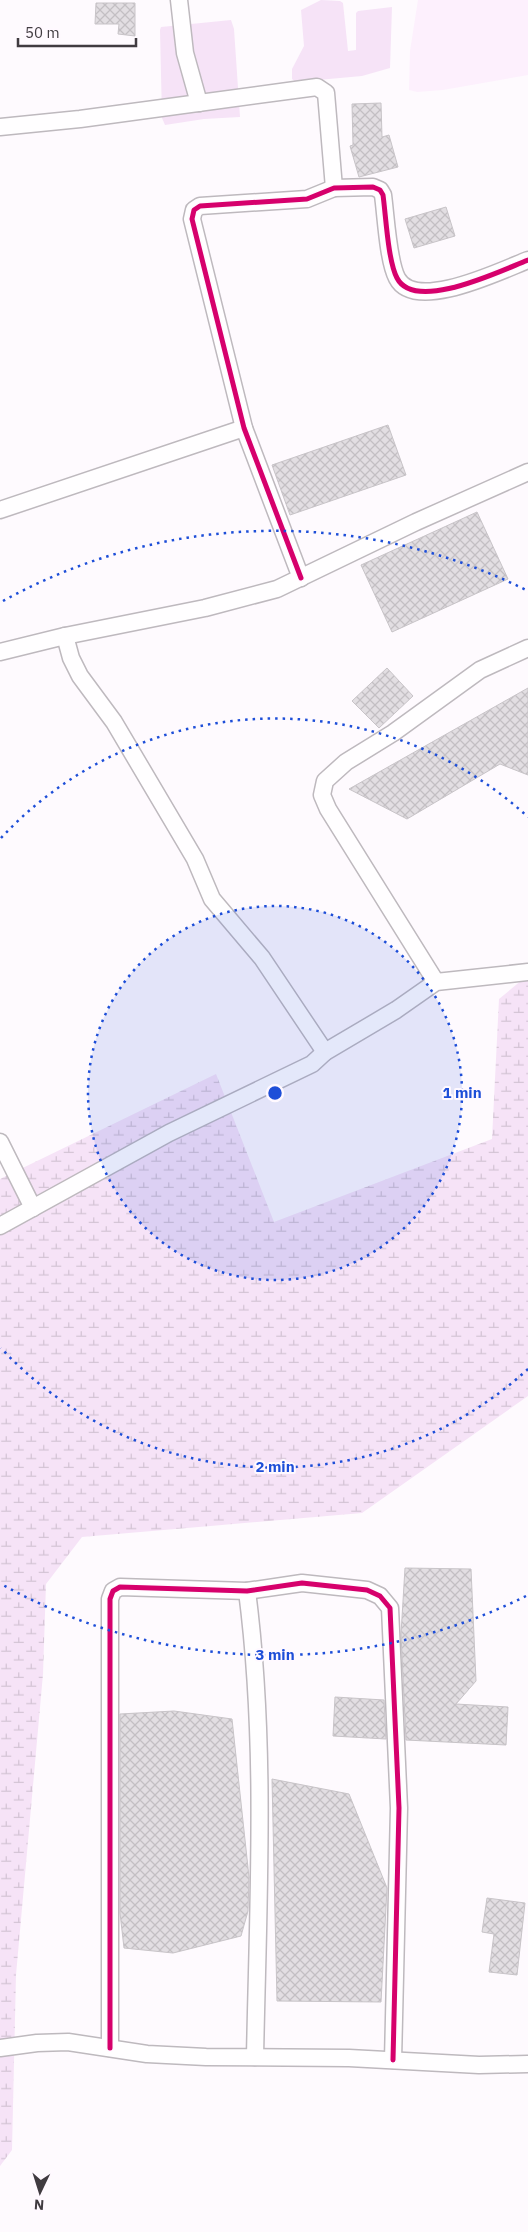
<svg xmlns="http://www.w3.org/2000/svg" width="528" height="2232" font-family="'IBM Plex Sans',sans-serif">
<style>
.built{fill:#fdf0fd}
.green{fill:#f6e3f7}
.wetland{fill:url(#wetland-marsh)}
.building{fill:url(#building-cross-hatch);stroke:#c8c4c8}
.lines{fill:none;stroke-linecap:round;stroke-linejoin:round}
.street-casing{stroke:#beb9be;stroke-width:19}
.street{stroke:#fffeff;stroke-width:16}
.cycleway-casing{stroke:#fff9ff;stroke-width:8}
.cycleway{stroke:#d6006c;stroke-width:5}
.ring{fill:none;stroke:#1d4ed8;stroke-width:2.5;stroke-dasharray:2.5 5}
.centre{fill:#1d4ed8;stroke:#fff9ff;stroke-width:2.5}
.ring-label{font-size:15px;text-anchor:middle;font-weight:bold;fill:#1d4ed8;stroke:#fff9ff;stroke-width:4;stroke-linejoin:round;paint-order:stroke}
</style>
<defs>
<pattern id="wetland-marsh" width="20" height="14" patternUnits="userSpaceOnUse" patternTransform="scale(1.25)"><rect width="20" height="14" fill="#f6e3f7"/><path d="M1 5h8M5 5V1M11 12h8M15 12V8" fill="none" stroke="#d4c4d5"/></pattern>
<pattern id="building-cross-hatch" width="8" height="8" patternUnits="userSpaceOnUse" patternTransform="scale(1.25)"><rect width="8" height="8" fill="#e2dee2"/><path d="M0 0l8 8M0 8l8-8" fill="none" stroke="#c3bfc3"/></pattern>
</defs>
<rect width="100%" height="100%" fill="#fefafe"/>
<path class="built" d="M418,0h110v75l-85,15 -26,2 -8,-2 1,-39z"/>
<g class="green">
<path d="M321,0l19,1 3,2 5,48 8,-1v-37l2,-2 34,-4 -2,61 -28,8 -66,6 -4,-3v-10l12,-23 -3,-36z"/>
<path d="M231,20l3,9 6,88 -36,2 -39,6 -3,-7 -2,-88 1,-3z"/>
</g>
<path class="wetland" d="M528,975v421l-166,117 -280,24 -36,47 -3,90 -27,301 -4,175 -12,16v-987l216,-105 58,148 218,-83 7,-140z"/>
<g class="building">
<path d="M96,3h39v33l-17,-2 1,-10h-24z"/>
<path d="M381,103l1,34 7,-2 9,32 -39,10 -9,-31 3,-1 -1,-41z"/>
<path d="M446,207l9,29 -41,12 -9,-29z"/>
<path d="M388,425l18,50 -116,40 -18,-50z"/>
<path d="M477,512l31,67 -116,53 -31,-67z"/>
<path d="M387,668l26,28 -34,32 -27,-27z"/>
<path d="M528,688v87l-28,-11 -93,55 -58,-30z"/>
<path d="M405,1568l66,1 5,112 -20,23 52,3 -2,38 -100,-5 -5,-106z"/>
<path d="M335,1697l49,3 2,39 -53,-3z"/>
<path d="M174,1711l58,8 17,158 -1,34 -7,25 -68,17 -49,-5 -4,-35v-199z"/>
<path d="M272,1779l77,15 38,94 -6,114 -104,-1z"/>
<path d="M487,1898l38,5 -8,72 -28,-3 5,-38 -12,-2z"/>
</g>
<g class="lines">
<defs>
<g id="street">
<path d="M179,0l6,53 14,50"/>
<path d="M0,127l80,-8 237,-32 9,6 8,95"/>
<path d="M0,510l244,-82"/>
<path d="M301,578l-57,-150 -52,-209 2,-9 6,-4 107,-7 27,-11 39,-1 7,3 3,5c3,22 5,66 14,83 18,35 105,-8 131,-18"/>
<path d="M65,636l6,22 9,18 34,46 81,137 17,40 50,59 63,94"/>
<path d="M0,652l65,-16 140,-28 72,-19 139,-67 112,-50"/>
<path d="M436,982l-108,-173 -6,-14 3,-14 21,-19 47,-29 87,-63 48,-22"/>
<path d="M0,1142l33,66"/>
<path d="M0,1226l169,-93 143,-69 13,-12 71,-42 40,-28 92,-10"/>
<path d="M247,1591c20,154 11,311 8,466"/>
<path d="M0,2048l37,-5 31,-1 79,12 59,3 143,1 130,7 49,-1"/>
<path d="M110,2048v-449l3,-8 7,-4 127,4 55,-8 65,7 13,6 10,12 9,200 -6,252"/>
</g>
</defs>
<use href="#street" class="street-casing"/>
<use href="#street" class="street"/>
<defs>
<g id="cycleway">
<path d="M301,578l-57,-150 -52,-209 2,-9 6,-4 107,-7 27,-11 39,-1 7,3 3,5c3,22 5,66 14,83 18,35 105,-8 131,-18"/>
<path d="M110,2048v-449l3,-8 7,-4 127,4 55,-8 65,7 13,6 10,12 9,200 -6,252"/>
</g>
</defs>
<use href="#cycleway" class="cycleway-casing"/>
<use href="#cycleway" class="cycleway"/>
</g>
<circle cx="275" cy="1093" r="187" fill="#1d4ed8" fill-opacity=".12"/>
<g class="ring">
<circle cx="275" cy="1093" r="187"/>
<path d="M528 1369A374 374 0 0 1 1 1348M1 838A374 374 0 0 1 528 817"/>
<path d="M526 1596A562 562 0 0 1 3 1585M3 601A562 562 0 0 1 526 590"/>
</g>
<circle cx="275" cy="1093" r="8" class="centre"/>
<g class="ring-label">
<text x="462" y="1098">1 min</text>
<text x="275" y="1472">2 min</text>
<text x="275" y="1660">3 min</text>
</g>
<g transform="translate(40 2192) rotate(184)" stroke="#fff9ff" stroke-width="4" paint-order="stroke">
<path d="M0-4L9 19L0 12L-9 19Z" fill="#403b40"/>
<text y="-8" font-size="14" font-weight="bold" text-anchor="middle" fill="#403b40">N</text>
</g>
<path d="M18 38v8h118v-8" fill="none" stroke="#403b40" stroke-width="2.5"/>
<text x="25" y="38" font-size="15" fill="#403b40" stroke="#fff9ff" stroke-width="4" paint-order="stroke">50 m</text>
</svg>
